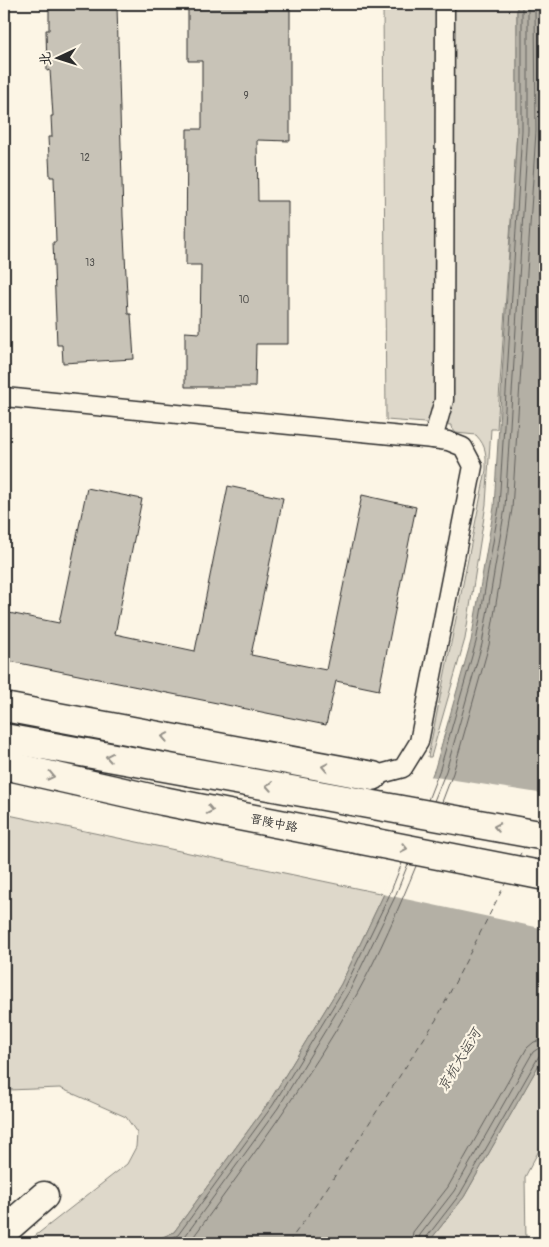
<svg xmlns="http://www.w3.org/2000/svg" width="549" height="1247" font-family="Pangolin,'LXGW WenKai TC',sans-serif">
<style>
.green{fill:#ded8ca;stroke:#84827a}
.water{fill:#b4b0a5;stroke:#7d7b74}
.pier{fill:#fcf5e5}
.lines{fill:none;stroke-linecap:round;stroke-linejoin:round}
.shore{stroke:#62605c;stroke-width:1}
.ferry{stroke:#545350;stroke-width:1;stroke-dasharray:6 5;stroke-linecap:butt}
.building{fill:#c8c3b7;stroke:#2b2b2b}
.lane-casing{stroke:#2b2b2b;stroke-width:21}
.street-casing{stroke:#2b2b2b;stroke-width:31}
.secondary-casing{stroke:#2b2b2b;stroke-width:31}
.lane{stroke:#fcf5e5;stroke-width:18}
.street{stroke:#fcf5e5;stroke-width:28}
.secondary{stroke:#fcf5e5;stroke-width:28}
.oneway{stroke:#949088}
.labels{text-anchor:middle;stroke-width:4.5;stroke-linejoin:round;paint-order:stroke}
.number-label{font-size:10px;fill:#52514e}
.street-label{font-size:12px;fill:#2b2b2b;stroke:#fcf5e5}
.water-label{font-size:14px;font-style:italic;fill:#545350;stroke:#fcf5e5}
</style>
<rect width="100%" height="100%" fill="#fcf5e5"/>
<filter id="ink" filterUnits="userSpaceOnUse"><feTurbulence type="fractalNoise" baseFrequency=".02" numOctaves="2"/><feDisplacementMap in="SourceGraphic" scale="10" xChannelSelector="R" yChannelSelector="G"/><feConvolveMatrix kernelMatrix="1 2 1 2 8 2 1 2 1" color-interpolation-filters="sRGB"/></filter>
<g filter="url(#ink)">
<g class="green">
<path d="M383,4h134v127l-20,298h-6l-5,75 -21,135 -34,118h-3l58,-287c0,-16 1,-23 -10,-35l-20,-2 -5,-6v-2l-65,-5z"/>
<path d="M4,814l380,80 -43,90 -72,118 -95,130 -24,11h-124l101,-79 9,-17 1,-14 -11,-16 -66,-29 -52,2 -4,-60z"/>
<path d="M545,1054v85l-20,38 1,66h-98l36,-46z"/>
</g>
<path class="water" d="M517,4h28v1050l-81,143 -36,46h-278l24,-11 95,-130 72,-118 43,-90 51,-126 36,-127 23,-134 23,-376z"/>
<path class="pier" d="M429,776l116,18v135l-163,-35z"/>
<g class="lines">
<g class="shore">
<path d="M428,800l12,-31 36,-127 23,-135 23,-376v-127"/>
<path d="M434,801l12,-30 36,-127 23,-136 23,-377v-127"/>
<path d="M442,802l11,-29 36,-128 23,-136 24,-378 -1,-127"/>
<path d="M162,1243l16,-8 95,-130 72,-118 44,-91 13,-33"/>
<path d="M177,1243l6,-4 95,-131 72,-118 44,-91 14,-35"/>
<path d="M189,1243c59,-81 119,-161 168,-249 22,-40 42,-86 59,-128"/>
<path d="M411,1243l2,-11 35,-45 79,-139 7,-6 11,-3"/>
<path d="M418,1243l2,-8 34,-44 79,-139 6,-4 6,-1"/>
<path d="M425,1243l1,-5 34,-44 79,-138 6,-3"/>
</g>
<g class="ferry">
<path d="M538,820l7,-15"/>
<path d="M518,858l7,-12"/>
<path d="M288,1243l30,-41 118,-182 70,-138"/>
</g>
</g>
<g class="building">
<path d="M228,4h62v137l-33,-1 1,61h30v143h-32l-1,43h-70v-55l15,1 1,-68h-15l1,-136h15v-68h-14v-56h40z"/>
<path d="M117,7l6,209 5,98h3l3,45 -71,4 -1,-18h-5l-4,-103h3l-2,-65h-4l-2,-40h4l-1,-21h2l-3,-46 -3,1 -1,-41h3v-21z"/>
<path d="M228,486l55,12 -32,157 75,15 36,-175 54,12 -37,183 -43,-9 -10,44 -322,-65v-48l55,11 28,-135 55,11 -27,135 80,17z"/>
</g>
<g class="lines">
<defs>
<g id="lane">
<path d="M4,397l429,42 15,2 15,6 10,19 -54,276 -16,26 -30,8"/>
<path d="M433,439l11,-39 1,-396"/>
</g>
<path id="street" d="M4,1231l40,-35"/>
<g id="secondary">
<path d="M4,707l369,69"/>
<path d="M4,738l541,98"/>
<path d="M4,765l159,36 382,75"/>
</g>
</defs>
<use href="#lane" class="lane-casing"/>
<use href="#street" class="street-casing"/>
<use href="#secondary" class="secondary-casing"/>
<use href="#lane" class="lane"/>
<use href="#street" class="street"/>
<use href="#secondary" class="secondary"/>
</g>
<defs><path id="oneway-chevron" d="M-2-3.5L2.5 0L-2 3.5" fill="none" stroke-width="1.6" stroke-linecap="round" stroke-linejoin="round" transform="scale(1.25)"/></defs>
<g class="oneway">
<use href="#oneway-chevron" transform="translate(165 737) rotate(-169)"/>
<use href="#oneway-chevron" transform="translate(109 757) rotate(-170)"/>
<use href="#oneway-chevron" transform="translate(325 767) rotate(-169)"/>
<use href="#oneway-chevron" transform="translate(51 776) rotate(13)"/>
<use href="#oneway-chevron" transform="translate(269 786) rotate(-170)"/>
<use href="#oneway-chevron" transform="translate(210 810) rotate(11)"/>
<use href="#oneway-chevron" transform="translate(497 827) rotate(-170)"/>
<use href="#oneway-chevron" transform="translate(404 848) rotate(11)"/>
</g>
</g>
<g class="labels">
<g class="number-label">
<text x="246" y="99">9</text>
<text x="85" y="161">12</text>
<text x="90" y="266">13</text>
<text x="244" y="303">10</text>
</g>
<g class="street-label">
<text transform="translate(274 823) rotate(11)" y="4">晋陵中路</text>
</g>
<g class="water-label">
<text transform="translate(459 1060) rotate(-59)" y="5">京杭大运河</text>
</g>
</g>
<rect width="549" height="1247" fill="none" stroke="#fcf5e5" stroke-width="20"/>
<rect x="10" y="10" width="529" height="1227" fill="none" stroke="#2b2b2b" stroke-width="2" filter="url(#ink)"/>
<g transform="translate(58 58) rotate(266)" stroke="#fcf5e5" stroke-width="4" paint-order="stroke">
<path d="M0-4L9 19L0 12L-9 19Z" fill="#2b2b2b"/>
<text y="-8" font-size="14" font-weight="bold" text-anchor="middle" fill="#2b2b2b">北</text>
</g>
</svg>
